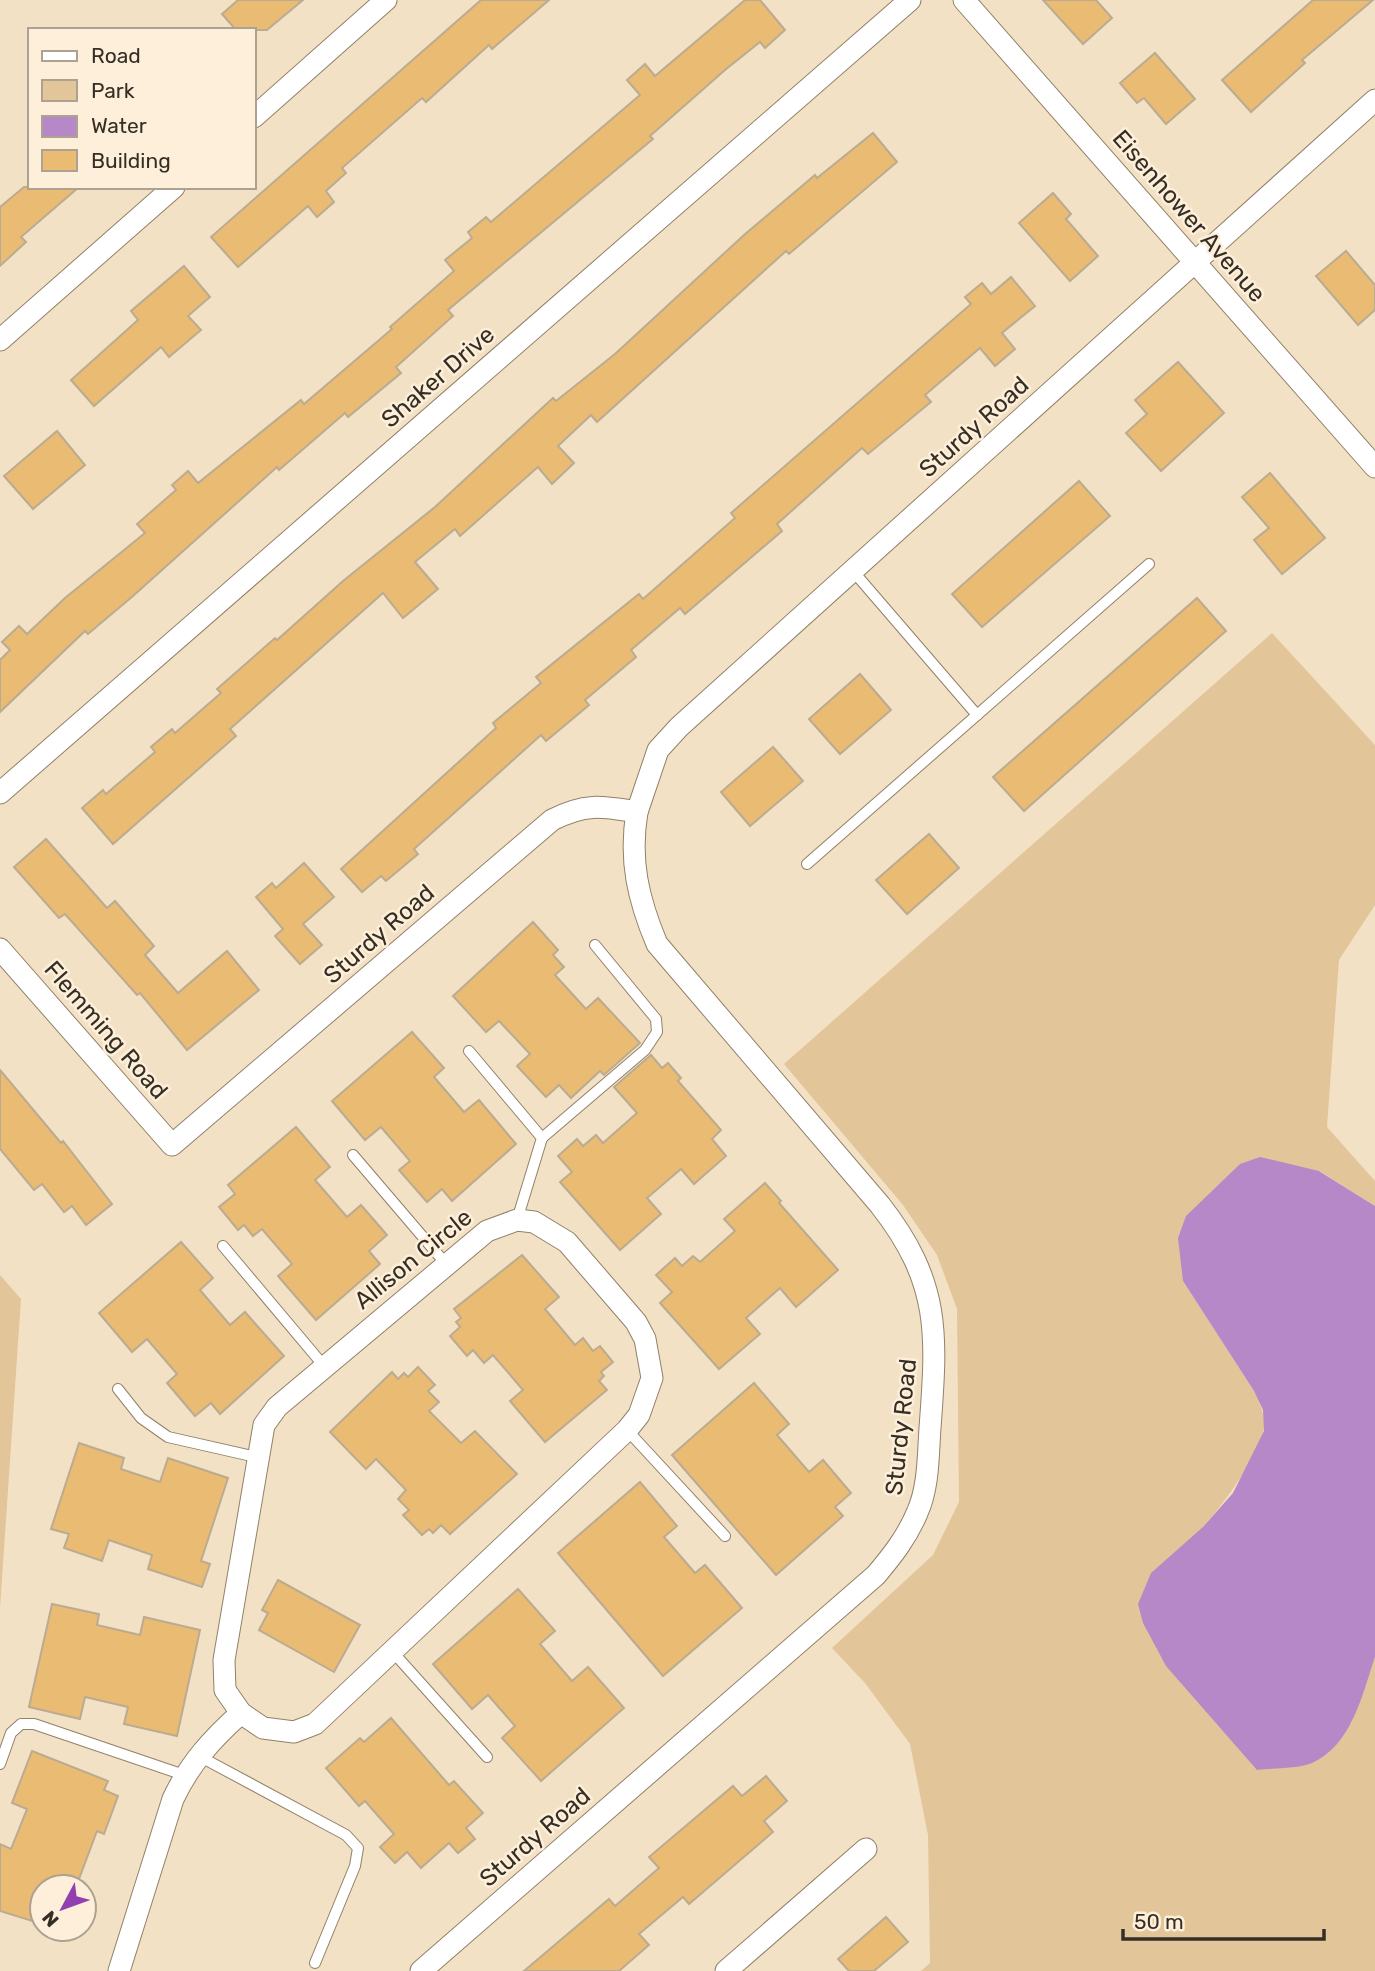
<svg xmlns="http://www.w3.org/2000/svg" width="1375" height="1971" font-family="Rubik,sans-serif">
<style>
.green{fill:#e2c599}
.water{fill:#b688c8}
.building{fill:#e9bb73;stroke:#bbab91;stroke-width:2}
.lines{fill:none;stroke-linecap:round;stroke-linejoin:round}
.lane-casing{stroke:#918168;stroke-width:12}
.street-casing{stroke:#918168;stroke-width:23}
.lane{stroke:#fff;stroke-width:10}
.street{stroke:#fff;stroke-width:21}
.labels{text-anchor:middle;stroke-width:5;stroke-linejoin:round;paint-order:stroke}
.street-label{font-size:24px;fill:#352e24;stroke:#fdefd9}
</style>
<rect width="100%" height="100%" fill="#f3e1c6"/>
<g class="green">
<path d="M1272,633l103,112v160l-36,55 -12,167 48,54v25l-55,-35 -137,110 71,110c6,12 11,23 10,37 -3,26 -43,79 -61,99l148,197 24,-67v314h-454l9,-8 -2,-128 -18,-91 -45,-61 -33,-35 101,-93 26,-53 -2,-193 -20,-54 -34,-50 -119,-141z"/>
<path d="M0,1275l21,24 -21,309z"/>
</g>
<path class="water" d="M1260,1157l59,14 56,35v451c-13,38 -23,88 -63,106 -15,6 -39,5 -55,7l-91,-104 -23,-43 -5,-19 13,-31 52,-46 30,-34 31,-62 -1,-21 -9,-19 -71,-110 -5,-43 8,-22 54,-52z"/>
<g class="building">
<path d="M238,0h65l-36,30h-31l-14,-16z"/>
<path d="M481,0h68l-57,49 -3,-4 -63,57 -4,-4 -80,70 4,5 -20,18 8,11 -17,15 -9,-11 -70,61 -27,-30z"/>
<path d="M745,0h15l25,30 -20,18 -5,-6 -35,28 -75,66 3,3 -205,171 5,6 -57,51 5,6 -53,44 -3,-4 -66,57 -2,-3 -144,129 -45,38 -3,-3 -85,81v-52l10,-10 -8,-8 17,-16 8,8 38,-36 80,-65 -8,-9 39,-34 -4,-5 16,-14 10,12 103,-83 3,4 88,-75 -2,-2 64,-56 -9,-11 27,-22 -4,-6 18,-15 5,5 149,-127 -13,-15 18,-16 10,12z"/>
<path d="M1043,0h53l16,18 -29,26z"/>
<path d="M1313,0h60l-71,60 3,3 -54,49 -29,-32z"/>
<path d="M1155,53l40,46 -29,25 -22,-26 -7,5 -17,-20z"/>
<path d="M873,133l24,29 -108,92 -3,-3 -189,171 -6,-7 -33,31 16,17 -22,21 -14,-17 -78,69 -5,-7 -40,33 23,27 -35,29 -20,-25 -153,136 6,7 -123,108 -31,-36 21,-18 3,4 49,-42 -4,-5 21,-18 3,4 46,-40 -4,-4 58,-51 2,2 66,-59 92,-74 118,-109 3,3 59,-47 129,-119 71,-60 2,3z"/>
<path d="M24,187h55l-58,50 5,5 -26,24v-59z"/>
<path d="M1053,193l18,21 -5,5 32,37 -28,25 -51,-58z"/>
<path d="M1346,251l29,34v25l-17,15 -42,-49z"/>
<path d="M184,266l26,31 -22,19 13,14 -32,27 -8,-10 -67,59 -23,-26 67,-60 -7,-9z"/>
<path d="M1011,277l24,29 -33,27 13,16 -20,17 -15,-18 -55,47 6,7 -63,52 -6,-6 -85,76 5,7 -97,83 -5,-6 -49,42 5,7 -51,43 4,5 -43,36 -5,-6 -127,114 4,5 -32,27 -5,-5 -19,16 -21,-23 155,-141 -3,-5 48,-40 -5,-6 103,-83 4,5 92,-81 -4,-5 240,-209 -6,-7 17,-14 9,11z"/>
<path d="M1178,362l46,51 -63,58 -35,-38 21,-19 -12,-14z"/>
<path d="M57,431l28,34 -52,44 -29,-33z"/>
<path d="M1270,473l55,65 -43,36 -28,-34 15,-12 -27,-31z"/>
<path d="M1079,481l31,35 -128,111 -30,-33z"/>
<path d="M1197,598l29,33 -202,180 -31,-34z"/>
<path d="M860,674l31,36 -51,44 -31,-35z"/>
<path d="M773,747l30,34 -53,45 -29,-34z"/>
<path d="M929,834l30,34 -52,46 -31,-34z"/>
<path d="M46,839l61,69 8,-7 39,45 -9,9 33,38 49,-42 32,39 -72,60 -47,-57 -3,2 -72,-81 -6,4 -45,-51z"/>
<path d="M304,863l30,34 -31,27 19,21 -22,19 -25,-28 8,-7 -27,-32 16,-14 4,5z"/>
<path d="M533,922l25,28 -5,5 11,12 -9,8 31,34 12,-11 42,45 -36,32 -4,-4 -29,27 -12,-13 -13,12 -29,-31 13,-12 -31,-33 -13,11 -33,-36z"/>
<path d="M412,1032l32,36 -10,9 30,35 15,-12 37,44 -64,57 -10,-12 -15,13 -28,-32 11,-9 -29,-34 -16,13 -33,-39z"/>
<path d="M651,1055l11,13 6,-5 13,15 -3,3 43,49 -9,9 14,17 -32,28 -13,-15 -34,29 14,16 -41,36 -60,-68 12,-10 -14,-16 19,-17 6,7 13,-11 7,8 34,-30 -23,-26z"/>
<path d="M0,1070l61,73 2,-2 49,63 -26,21 -14,-19 -8,6 -22,-28 -8,6 -34,-41z"/>
<path d="M296,1127l34,40 -15,13 32,37 14,-12 26,30 -18,16 11,13 -64,56 -38,-44 14,-12 -30,-35 -9,7 -9,-11 -6,5 -19,-23 16,-13 -7,-9z"/>
<path d="M765,1183l16,18 -2,2 59,67 -42,37 -16,-19 -34,30 14,16 -41,35 -59,-66 12,-11 -16,-17 19,-17 7,8 11,-10 7,6 35,-31 -11,-12z"/>
<path d="M181,1242l32,36 -13,12 30,35 15,-13 39,44 -64,58 -9,-11 -16,13 -28,-33 10,-9 -30,-35 -15,13 -33,-39z"/>
<path d="M522,1255l37,42 -14,12 30,36 8,-7 10,13 7,-5 13,16 -12,10 3,4 -5,5 8,9 -62,52 -35,-41 13,-11 -30,-35 -9,8 -11,-13 -6,6 -17,-20 10,-9 -4,-5 5,-4 -7,-9z"/>
<path d="M418,1367l17,18 -7,6 11,11 -10,9 32,32 14,-12 42,43 -67,60 -9,-9 -8,8 -4,-4 -7,6 -19,-20 6,-5 -11,-11 8,-9 -30,-31 -10,10 -36,-37 62,-60 6,7 6,-6 4,4z"/>
<path d="M754,1383l35,41 -12,11 32,37 14,-12 28,33 -16,14 8,9 -67,59 -104,-120z"/>
<path d="M79,1443l45,15 -3,11 39,13 8,-24 60,20 -27,83 9,3 -8,23 -54,-18 4,-14 -43,-15 -7,21 -38,-13 5,-14 -18,-5z"/>
<path d="M640,1482l37,44 -13,11 31,36 10,-8 37,43 -79,68 -105,-123z"/>
<path d="M278,1580l82,45 -26,47 -75,-42 9,-17 -6,-3z"/>
<path d="M518,1589l37,42 -15,13 32,37 16,-14 36,41 -83,73 -39,-43 13,-12 -27,-31 -16,14 -39,-45z"/>
<path d="M52,1604l47,10 -2,11 43,10 4,-18 56,13 -23,106 -53,-12 4,-17 -43,-10 -5,22 -51,-12z"/>
<path d="M391,1718l58,67 5,-4 29,32 -17,15 9,11 -17,14 -9,-10 -28,25 -14,-16 -12,11 -15,-16 14,-13 -29,-33 -6,5 -33,-38 34,-30 4,4z"/>
<path d="M32,1751l76,30 -4,9 14,6 -14,38 -7,-3 -21,56h-34v37l-42,-13v-67l11,5 16,-40 -15,-6z"/>
<path d="M766,1776l21,25 -23,20 9,11 -84,72 -6,-7 -44,37 10,11 -30,26h-95l85,-72 6,7 44,-38 -10,-11 84,-71 9,10z"/>
<path d="M886,1917l22,25 -34,29h-25l-11,-12z"/>
</g>
<g class="lines">
<defs>
<g id="lane">
<path d="M853,571l124,144 172,-151"/>
<path d="M807,864l170,-149"/>
<path d="M469,1051l73,87 -25,82"/>
<path d="M542,1138l103,-88 12,-18 -1,-13 -61,-74"/>
<path d="M353,1155l93,109"/>
<path d="M223,1246l101,120"/>
<path d="M118,1389l23,29 27,19 88,20"/>
<path d="M627,1430l98,106"/>
<path d="M392,1651l95,106"/>
<path d="M197,1755l149,80 12,13 -3,18 -40,97"/>
<path d="M0,1764l11,-31 10,-9h13l150,51"/>
</g>
<g id="street">
<path d="M964,0l411,467"/>
<path d="M254,117l132,-117"/>
<path d="M0,340l174,-153"/>
<path d="M0,793l910,-793"/>
<path d="M0,949l172,196 380,-325c33,-17 49,-14 85,-8l21,-62 21,-23 696,-627"/>
<path d="M517,1220l17,2 33,20 69,80 9,17 7,39 -13,37 -12,15 -312,294 -21,8 -31,-4 -22,-15 -16,-23 -1,-30 40,-235 13,-18 210,-176z"/>
<path d="M119,1971l54,-172c17,-36 39,-60 68,-86"/>
<path d="M421,1971l455,-396c16,-19 31,-38 41,-62 12,-26 11,-58 13,-85 7,-94 11,-145 -50,-223l-223,-261c-19,-45 -28,-84 -20,-132"/>
<path d="M726,1971l140,-122"/>
</g>
</defs>
<use href="#lane" class="lane-casing"/>
<use href="#street" class="street-casing"/>
<use href="#lane" class="lane"/>
<use href="#street" class="street"/>
</g>
<g class="labels">
<g class="street-label">
<text transform="translate(1189 216) rotate(49)" y="8">Eisenhower Avenue</text>
<text transform="translate(438 377) rotate(-41)" y="8">Shaker Drive</text>
<text transform="translate(974 427) rotate(-42)" y="8">Sturdy Road</text>
<text transform="translate(379 934) rotate(-41)" y="8">Sturdy Road</text>
<text transform="translate(106 1030) rotate(49)" y="8">Flemming Road</text>
<text transform="translate(413 1259) rotate(-39)" y="8">Allison Circle</text>
<text transform="translate(901 1427) rotate(-84)" y="8">Sturdy Road</text>
<text transform="translate(535 1837) rotate(-41)" y="8">Sturdy Road</text>
</g>
</g>
<rect x="28" y="28" width="228" height="161" fill="#fdefd9" stroke="#ada291" stroke-width="2"/>
<rect x="42" y="51" width="35" height="10" fill="#ffffff" stroke="#ada291" stroke-width="2"/>
<text x="91" y="63" font-size="21" fill="#352e24">Road</text>
<rect x="42" y="80" width="35" height="21" fill="#e2c599" stroke="#ada291" stroke-width="2"/>
<text x="91" y="98" font-size="21" fill="#352e24">Park</text>
<rect x="42" y="116" width="35" height="21" fill="#b688c8" stroke="#ada291" stroke-width="2"/>
<text x="91" y="133" font-size="21" fill="#352e24">Water</text>
<rect x="42" y="150" width="35" height="21" fill="#e9bb73" stroke="#ada291" stroke-width="2"/>
<text x="91" y="168" font-size="21" fill="#352e24">Building</text>
<g transform="translate(63 1908) rotate(229)"><circle r="33" fill="#fdefd9" stroke="#ada291" stroke-width="2"/>
<path d="M0-5L12 26L0 18L-12 26Z" fill="#9240b0"/>
<text y="-10" font-size="19" font-weight="bold" text-anchor="middle" fill="#352e24">N</text>
</g>
<path d="M1123 1929v10h201v-10" fill="none" stroke="#352e24" stroke-width="3.5"/>
<text x="1134" y="1929" font-size="21" fill="#352e24" stroke="#fdefd9" stroke-width="5" paint-order="stroke">50 m</text>
</svg>
